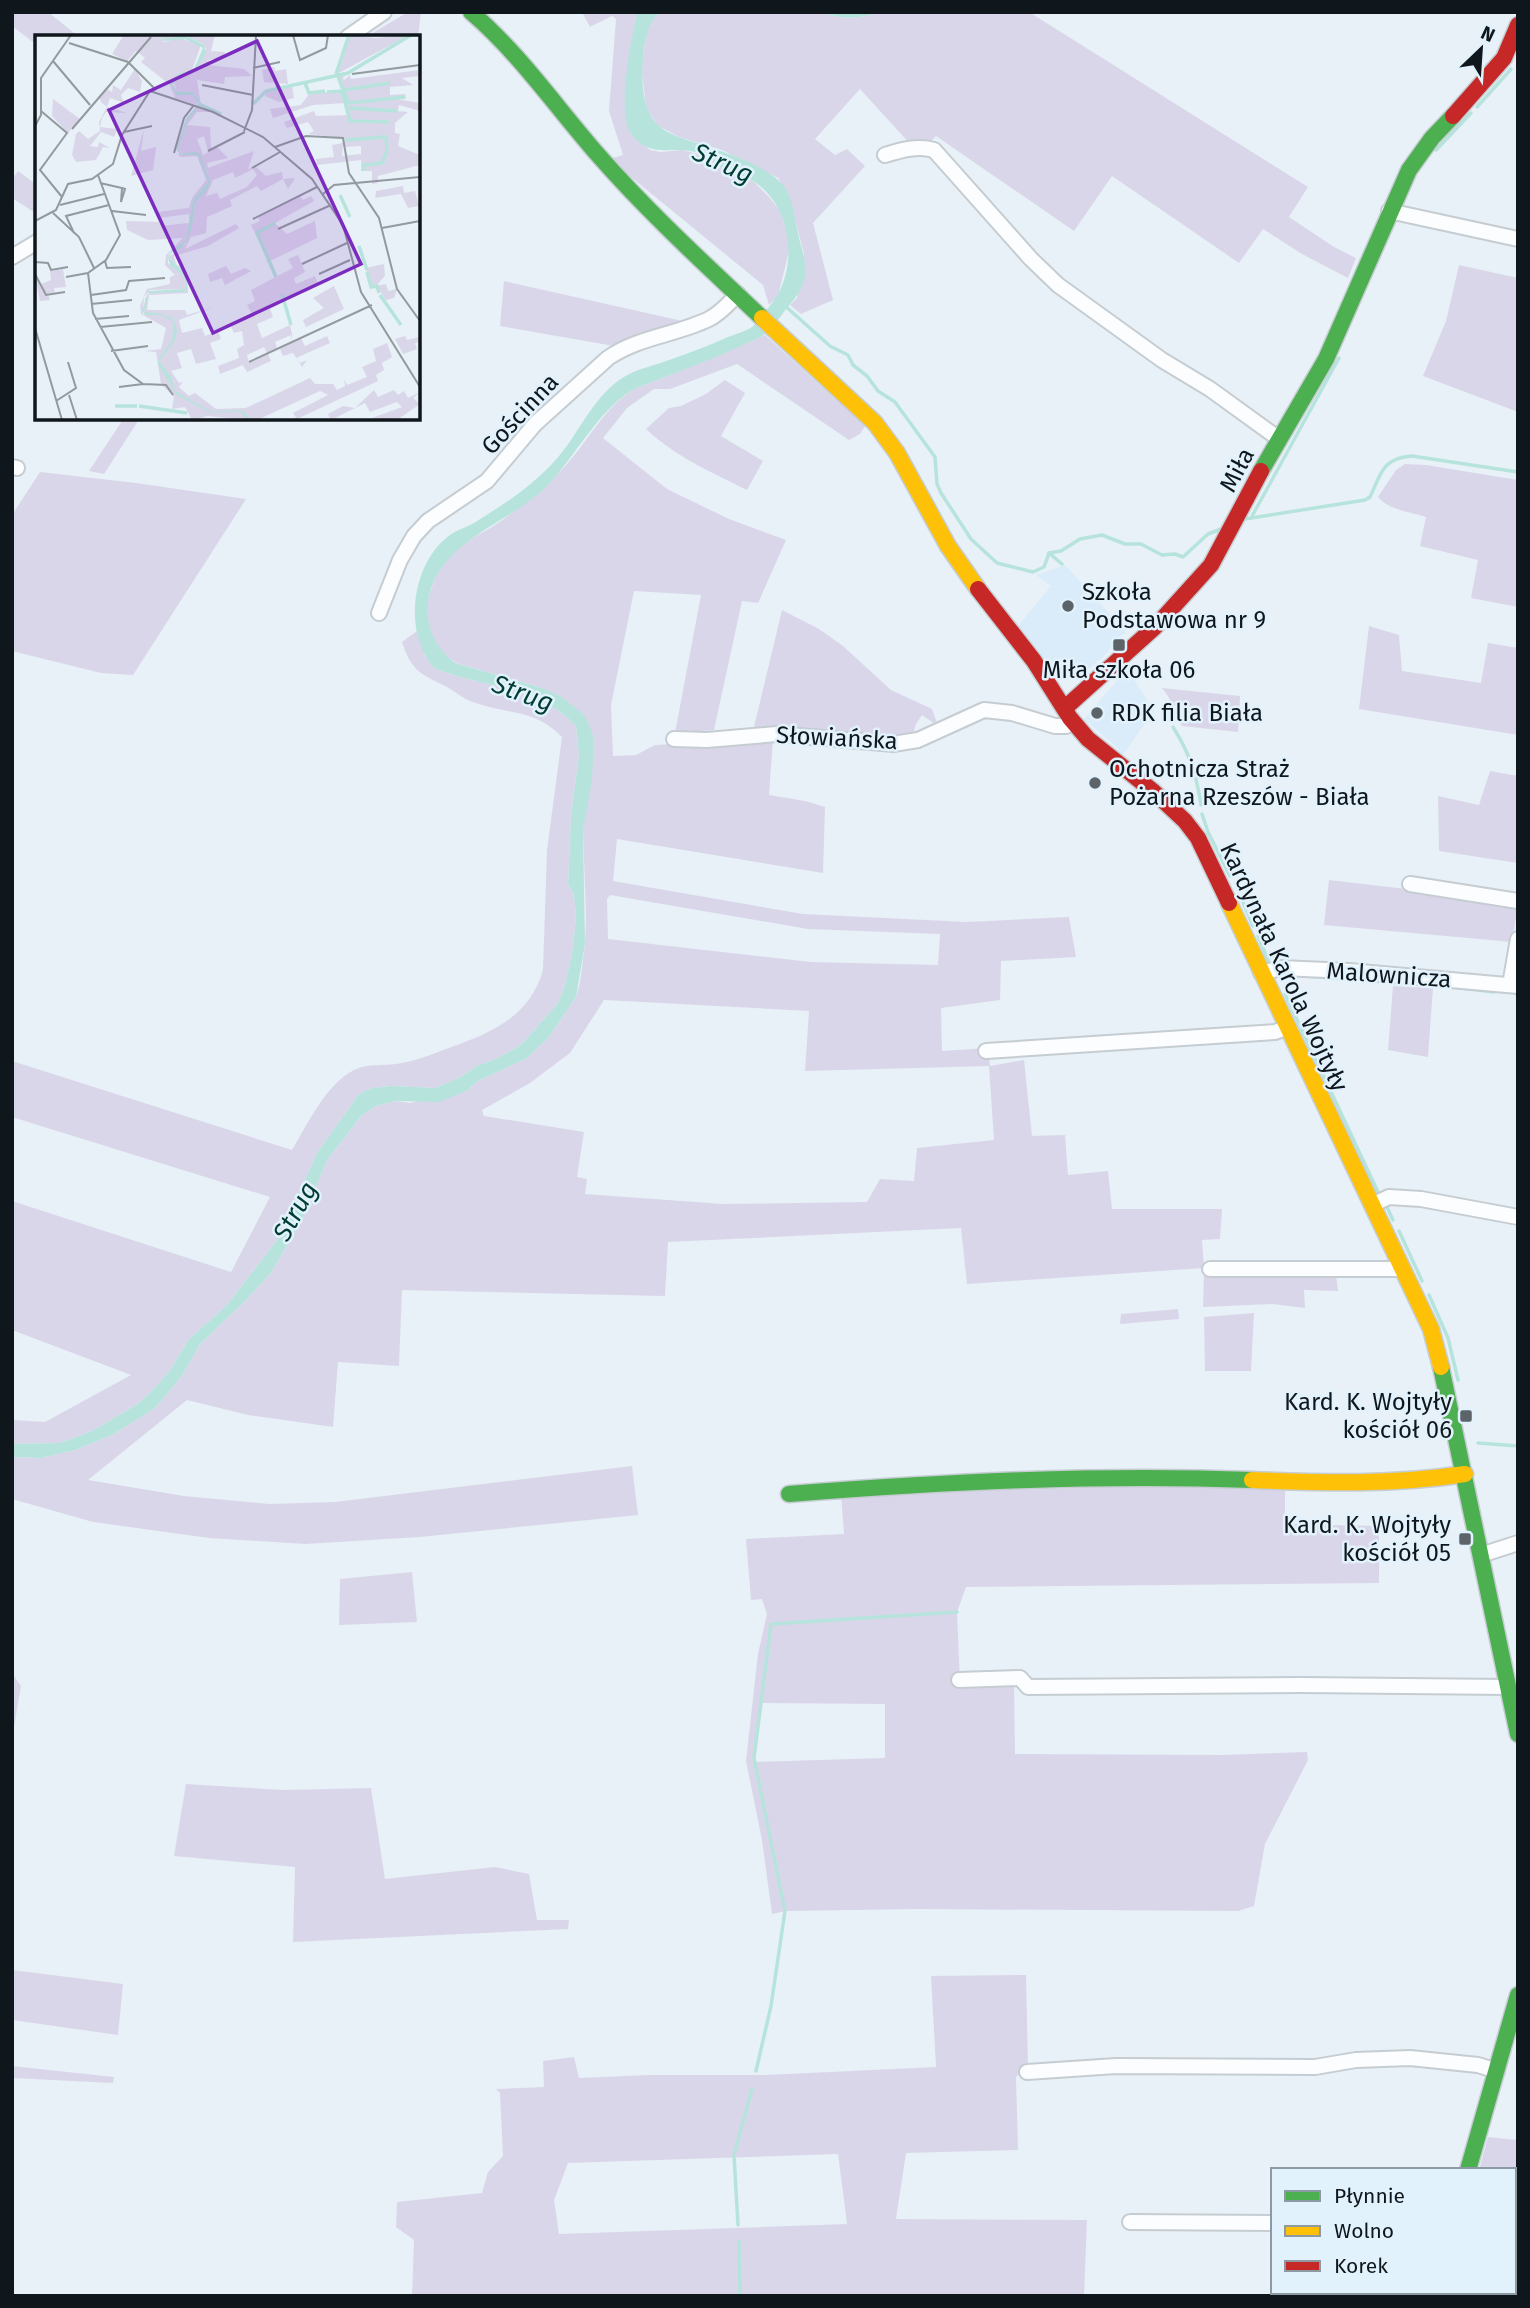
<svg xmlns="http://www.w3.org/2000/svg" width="1530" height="2308" font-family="'Fira Sans',sans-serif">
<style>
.built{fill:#daecfa}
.green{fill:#dad6ea;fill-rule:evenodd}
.water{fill:#b6e4dc}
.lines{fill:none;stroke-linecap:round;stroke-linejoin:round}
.stream{stroke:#b6e4dc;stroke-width:3.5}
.street-casing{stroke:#c5cdd2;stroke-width:18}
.fast-casing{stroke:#c5cdd2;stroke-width:19}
.slow-casing{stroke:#c5cdd2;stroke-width:19}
.jam-casing{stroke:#c5cdd2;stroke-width:19}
.street{stroke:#fcfdfe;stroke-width:14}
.fast{stroke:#4caf50;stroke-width:16}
.slow{stroke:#ffc107;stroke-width:16}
.jam{stroke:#c62828;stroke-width:16}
.poi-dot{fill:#5c6369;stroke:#e2f2fd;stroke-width:2.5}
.labels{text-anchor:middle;stroke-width:5;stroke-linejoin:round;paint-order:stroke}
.street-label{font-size:24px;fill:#10171c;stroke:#e2f2fd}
.poi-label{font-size:24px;fill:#10171c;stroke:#e2f2fd;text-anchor:start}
.water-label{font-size:26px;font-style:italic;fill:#003c32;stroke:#e2f2fd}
.inset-river{fill:none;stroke:#b6e4dc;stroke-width:3.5}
.inset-road{fill:none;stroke:#929a9f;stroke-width:2}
.view{fill:#7b2cbf;fill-opacity:0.15;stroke:#7b2cbf;stroke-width:3.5}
.inset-edge{fill:none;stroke:#10171c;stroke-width:3.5}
</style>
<rect width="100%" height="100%" fill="#e8f1f7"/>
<g class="built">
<path d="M1065,565l61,67 -13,9 2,2 -12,14 -29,23 -14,-4 -43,-49 34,-41 -15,-11z"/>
<path d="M1127,669l27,42 -32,45 -4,-8 -34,-29z"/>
</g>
<g class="green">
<path d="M12,12h36l31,25h-42v8l-25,-19z"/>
<path d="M408,12h13l-3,25h-52z"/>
<path d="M582,12h56c-11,39 -8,80 -8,121l20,17 11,2 21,-2 21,5 27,17 23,9 17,17 10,13 7,21 2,19 -11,45 -9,9 -6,-20 -154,-126 14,-4 -14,-44 7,-92 -4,-3 -22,11z"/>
<path d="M660,12h161c22,8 37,7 59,0h149l279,175 -19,30 45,30 22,11 -8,20 -46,-24 -39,-25 -24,34 -127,-87 -38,55 -138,-95 -6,6 -18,4 -52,-57 -45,50 20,16 12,-6 18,17 -52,57 20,77 -32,14 -11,-9 7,-7 7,-44 -13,-50 -13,-26 -56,-28 -43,-13 -22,-12 -11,-17 -4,-34 1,-18 3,-21 7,-16z"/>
<path d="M18,171l19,14v29l-25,-16v-19z"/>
<path d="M1459,265l59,13v134l-95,-36 23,-55z"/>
<path d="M504,281l183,41 -73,24 -114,-20z"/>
<path d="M765,335l100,91 -5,8 -11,6 -112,-76 -67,25h-16l-27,19 -24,30 64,51 62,30 57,21 -28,63 -16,-2 -28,129 -39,3 26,-138 -67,-4 -23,114 2,51 23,-1 19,-10 118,-6 -4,56 36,6 20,6 -2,66 -206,-34 -4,42 190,33 164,8 102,-5 7,40 -75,4 -1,39 -59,8 1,43 46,-3 2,18 34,-6 8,76 33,-1 3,40 40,-4 4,38h110l-2,30 -18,1 2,28 -237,16 -6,-56 -293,14 -3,54 -263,-6 -3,76 -61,-4 -5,65 -85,-12 -61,-15 -99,80 96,16 85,8 66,-2 297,-36 6,49 -218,22 -115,7 -96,-6 -116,-16 -81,-23v-42l29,1 34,-8 39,-16 41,-26 27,-32 18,-32 43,-41 27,-29 32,-54 25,-60 35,-45 14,-9 19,-5 15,2 56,-12 12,-10 49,-23 22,-21 27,-40 4,-15 5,-38 1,-29 -3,-84 11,-87 -52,-56 -86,-25c-7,-5 -15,-11 -20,-18 -20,-32 -3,-78 25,-99 16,-12 34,-19 49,-32 19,-14 40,-31 56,-49 21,-23 36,-53 62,-72 11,-8 27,-11 39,-17 33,-13 65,-27 98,-41zM610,895l198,34 132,5 -2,31 -127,-3 -203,-23 -1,-40zM604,1000l205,11 -4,60 184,-5 5,74 -77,8 -3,33 -34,-2 -13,23 -144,2 -138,-10 2,-15 -10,-2 7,-45 -100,-16 -2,-6 48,-27 40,-30z"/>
<path d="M725,380l20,13 -24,43 42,25 -16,29c-36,-18 -71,-33 -101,-61l23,-21 12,-2 25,-12z"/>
<path d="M124,418h16l-36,56 -15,-3z"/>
<path d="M1405,464l21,1 92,15v127l-47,-9 7,-38 -58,-14 6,-29c-16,-5 -37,-7 -48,-20l18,-27z"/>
<path d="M40,472l96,11 110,16 -113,176 -32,-2 -89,-22v-136z"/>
<path d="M782,610l37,19 24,17 48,44 41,19 6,17 -16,-11 -6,9 -3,11 -19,4 -140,-12z"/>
<path d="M1369,626l30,9 3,36 79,12 7,-40 30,5v87l-159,-26z"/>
<path d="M417,631l8,25 9,12c46,19 107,19 142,58l3,29 -8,61 -3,68 6,11 2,22 -3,31 -8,37 -7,18 -36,41 -24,14 -21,8 -18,12 -24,10 -45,-2 -18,2 -13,6 -42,59 -39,86 -52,67 -38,34 -17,29 -20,23 -12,11 -45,27 -20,8 -16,5 -46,1v-24l33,2 86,-47 -119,-45v-129l219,71 39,-75 -258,-80v-56l280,89c15,-25 34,-66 62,-80 14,-7 28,-4 42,-6 16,-2 32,-8 47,-14 44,-15 86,-31 100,-80l4,-120 15,-113c-28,-29 -54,-22 -89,-35 -10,-3 -18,-11 -28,-16 -25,-12 -34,-16 -43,-44z"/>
<path d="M1162,688l78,8 -2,36 -56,-6 -14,-30z"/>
<path d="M1490,771l28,5v87l-79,-12 -1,-55 41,9z"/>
<path d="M1329,880l120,14 69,11 -6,37 -188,-17z"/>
<path d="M1393,986l40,2 -5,69 -40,-7z"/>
<path d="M1276,1273l60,2 2,16 -34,-1 1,18 -33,-4 -69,3 1,-32z"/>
<path d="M1178,1309l1,10 -59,5 1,-10z"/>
<path d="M1254,1313l-3,58h-46l-1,-54z"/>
<path d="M1285,1483v41l94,2v57l-413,4 -9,25 3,70 54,-1 1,73 207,1 85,-3 1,8 -43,84 -11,62 -16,5 -320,-2 -132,2 -14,3 -10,-74 -16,-79 12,-107 9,-40 -5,-15 -11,1 -5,-61 98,-5 -3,-40zM761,1703l124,1v54l-131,4z"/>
<path d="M412,1572l5,50 -78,3 1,-46z"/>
<path d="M12,1673l9,13 -9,53z"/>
<path d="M186,1784l98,6 87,-2 14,91 110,-12 34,7 8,46h32l-1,9 -275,13 2,-75 -121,-11z"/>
<path d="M12,1970l111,14 -5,51 -106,-15z"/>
<path d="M1026,1975l2,89 -12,13 2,73 -112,3 -10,66 191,1 -3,76h-672l2,-56 -18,-13 1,-25 85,-9 6,-21 15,-16 -3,-63 -4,-4 48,-2 -1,-26 31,-4 5,21 70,-3h117l170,-8 -5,-91zM838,2154l9,70 -288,10 -5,-34 14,-37z"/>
<path d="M12,2066l102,11 -1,6 -101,-5z"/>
<path d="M1488,2137l30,3v88h-4v-58h-35z"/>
</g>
<g class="water">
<path d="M638,12h22c-13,12 -16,31 -17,48 -2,20 -1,50 15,65 11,10 28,15 43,19 25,9 73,23 86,47 7,14 9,35 13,51 9,30 8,43 -14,67 -6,8 -12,17 -20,24 -6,6 -16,8 -23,12 -26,12 -52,22 -78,32 -11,5 -24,8 -34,14 -31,18 -58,68 -84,95 -39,39 -113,56 -119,118 -2,26 8,43 27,59l87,25 20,9 23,19 7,16 2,12 -2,35 -9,52 2,113 -9,53 -27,40 -22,21 -49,23 -12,10 -27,11 -44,-1 -19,5 -14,9 -35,45 -25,60 -32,54 -27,29 -43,41 -18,32 -27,32 -41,26 -39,16 -34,8 -29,-1v-13l46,-1 16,-5 20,-8 45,-27 12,-11 20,-23 17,-29 38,-34 52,-67 39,-86 42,-59 13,-6 19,-2 44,2 24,-10 18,-12 21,-8 24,-14 36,-41 7,-18 8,-37 3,-31 -2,-22 -6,-11 3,-68 8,-61 -3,-29c-35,-39 -96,-39 -142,-58 -32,-36 -22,-106 16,-133 7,-5 17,-8 24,-12 27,-17 54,-34 76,-57 29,-28 41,-72 79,-92 12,-6 27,-9 40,-14 20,-7 39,-14 59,-23 7,-3 17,-5 24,-10 5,-4 23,-27 26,-33 20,-36 11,-91 -25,-113 -8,-5 -17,-6 -25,-10 -9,-4 -17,-13 -27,-17 -27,-11 -51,8 -71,-22 -13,-19 1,-97 8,-120z"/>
<path d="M821,12h59c-22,7 -37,8 -59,0z"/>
</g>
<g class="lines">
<g class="stream">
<path d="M1477,107l34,-38"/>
<path d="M1436,150l35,-37"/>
<path d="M784,305l46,41 18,9 5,10 14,11 11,15 17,11 40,55 2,27 4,9 30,46 26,24 36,9 11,-5 5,-14 12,-2 19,-12 22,-4 23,9h16l21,11 13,-1 8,3 25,-23 13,-5"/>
<path d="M1251,518l88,-160"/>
<path d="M1245,519l120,-19 5,-3c11,-23 12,-39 42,-41l106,16"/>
<path d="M1049,553l13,11"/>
<path d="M1173,727c17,27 23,46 28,78"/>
<path d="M1202,814l6,18 22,44"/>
<path d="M1241,897l12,29"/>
<path d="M1258,936l11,26"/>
<path d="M1292,975l148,11"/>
<path d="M1454,987l40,5"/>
<path d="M1285,994l94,200"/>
<path d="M1516,994h2"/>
<path d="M1386,1205l7,15"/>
<path d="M1399,1231l23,50"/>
<path d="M1429,1295l19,43 10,42"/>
<path d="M1478,1443l40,3"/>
<path d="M756,2071l15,-65 14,-95 -31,-153 17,-134 186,-12"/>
<path d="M738,2225l-4,-70 18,-66"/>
<path d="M739,2241l1,55"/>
</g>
<defs>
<g id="street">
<path d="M348,37l36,-25"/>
<path d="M885,155c16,-5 33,-10 49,-5l97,109 27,26 104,75 48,29 69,50"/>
<path d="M1389,211l129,28"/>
<path d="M12,257l25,-15"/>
<path d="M12,467l5,1"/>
<path d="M379,613l21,-53 14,-24 14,-15 59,-40 48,-57 73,-66c30,-21 68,-23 101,-39 12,-6 20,-16 29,-25"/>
<path d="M674,739l33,1 70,-6 116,10 25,-4 66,-30 28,3 43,13h11l6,-5"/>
<path d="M1410,884l108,17"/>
<path d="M1261,973l20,-5 68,3 169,15"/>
<path d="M1510,985l8,-46"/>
<path d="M986,1051l289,-19 13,-5"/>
<path d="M1372,1205l17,-8 32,2 97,18"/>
<path d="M1210,1269h193"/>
<path d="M1481,1555l37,-12"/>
<path d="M959,1680l61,-2 8,9 273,-2 207,2"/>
<path d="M1027,2072l89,-6 199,1 41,-7 54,-2 68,7 19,6"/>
<path d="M1130,2222l143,1"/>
</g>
<g id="fast">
<path d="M471,12c49,42 85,95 128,144 51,58 107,109 163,162"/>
<path d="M1261,471l65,-112 83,-189 23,-32 21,-22"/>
<path d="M1441,1367l77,367"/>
<path d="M789,1494c154,-12 309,-20 463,-14"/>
<path d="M1468,2170l50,-175"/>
</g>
<g id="slow">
<path d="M762,318l113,105 22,30 51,93 30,43"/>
<path d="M1229,903l202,426 10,38"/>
<path d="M1252,1480c72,3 142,5 213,-6"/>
<path d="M1445,2296l1,-4"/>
</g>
<g id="jam">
<path d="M1453,116l51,-58 14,-33"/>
<path d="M978,589l56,72 36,57 18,21 66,53 31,29 13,17 31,65"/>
<path d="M1065,708l90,-81 56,-62 50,-94"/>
</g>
</defs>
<use href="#street" class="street-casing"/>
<use href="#fast" class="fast-casing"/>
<use href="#slow" class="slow-casing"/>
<use href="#jam" class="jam-casing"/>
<use href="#street" class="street"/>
<use href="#fast" class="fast"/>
<use href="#slow" class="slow"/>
<use href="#jam" class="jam"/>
</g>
<g class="poi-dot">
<circle cx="1068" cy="606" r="7"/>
<rect x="1112" y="638" width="14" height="14" rx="3.5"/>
<circle cx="1097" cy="713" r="7"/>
<circle cx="1095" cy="783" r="7"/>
<rect x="1459" y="1409" width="14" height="14" rx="3.5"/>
<rect x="1458" y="1532" width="14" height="14" rx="3.5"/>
</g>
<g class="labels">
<g class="street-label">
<text transform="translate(520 414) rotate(-47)" y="8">Gościnna</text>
<text transform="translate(1237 470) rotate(-62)" y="8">Miła</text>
<text transform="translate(837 738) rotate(3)" y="8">Słowiańska</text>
<text transform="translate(1284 967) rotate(65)" y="8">Kardynała Karola Wojtyły</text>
<text transform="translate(1389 975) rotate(4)" y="8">Malownicza</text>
</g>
<g class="poi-label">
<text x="1082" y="600">Szkoła<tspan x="1082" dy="28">Podstawowa nr 9</tspan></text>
<text x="1119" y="678" text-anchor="middle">Miła szkoła 06</text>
<text x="1111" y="721">RDK filia Biała</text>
<text x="1109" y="777">Ochotnicza Straż<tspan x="1109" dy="28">Pożarna Rzeszów - Biała</tspan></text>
<text x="1452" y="1410" text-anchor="end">Kard. K. Wojtyły<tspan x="1452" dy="28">kościół 06</tspan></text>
<text x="1451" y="1533" text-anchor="end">Kard. K. Wojtyły<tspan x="1451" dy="28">kościół 05</tspan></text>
</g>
<g class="water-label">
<text transform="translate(723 163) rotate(24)" y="9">Strug</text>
<text transform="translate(523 693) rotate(20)" y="9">Strug</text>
<text transform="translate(295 1211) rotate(-61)" y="9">Strug</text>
</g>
</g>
<g transform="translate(35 35)">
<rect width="385" height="385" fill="#e8f1f7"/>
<path d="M89,0h35l5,7 16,-4 21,7 -9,25 -20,9 -1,4 5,12 7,-2 -6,-1 -3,-10 21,-11 11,-22 -3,-5 -12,-6 -11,-2 -14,3 -5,-4h54l-4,16 14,1 -1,5 -15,3 -1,5 36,4 8,7 -27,1 -1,7 -27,-4 4,25 -2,-1 1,-3 -7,-9h-7l10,5 1,8 -22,-7 -5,-13 -29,-23 4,-4 -9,-7 -9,10 -15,-7zM315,0l25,3 34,-3 -72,39zM239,32l1,4 11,-2 2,15 -24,-2 -2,-12zM100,34l7,12 -2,11 -12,-4 -7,7 3,8 -14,-5 -3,9 -6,-5 -2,-6 7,-8 6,4 1,-7 8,5zM385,35v6l-18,2 11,7 -23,2v8l15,-1 1,4 -9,1 23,4v8l-21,-6 -1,6 10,1 -13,11v10l5,1 -2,12 22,9v10l-42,11v7l-6,1v-13h-9l-2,-11 -44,5 -1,-6 18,-2 -2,-12 11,-2 -1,13 19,-2v-8l-16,1 -1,-9 -36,-4 6,-3 -6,-9 -21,6 -3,-6 30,-11 2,5 34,-1 -12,-40 9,-1 -4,4 1,2 6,-5 1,4zM257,50l2,13 -15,4 -14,-6 1,-4zM307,56l4,12 -33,2 -40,13 -3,-9 31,-4 8,-11zM18,64l27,20 -12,14 -16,-17zM72,72l20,6 -21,-1 -4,6 -2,9 17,2v1l-3,7 -13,-5 -11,14 8,1 1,-5 11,6 -7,-1 -7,13 -20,2 -4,-7 4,-21 3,-3 9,8 12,-8 -1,-9zM163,73l14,4h-15l-10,13 23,2 1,22 -3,2 -4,-15 -7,3 6,16 14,-8 11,11 -21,5 1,5 46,-17 -6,18 8,-2 10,9 16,-4 1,7 12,-1 -7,11 -5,-10 -22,12 -4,-5 -27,14 2,6 -25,11 -1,16 -15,4 -6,12 51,-25 3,4 -31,18 -34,10 2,8 11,8 1,21 -39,2 -2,15h38l2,5 27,-8 -35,13 3,13 20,-5 3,8 13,-5 3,8 -11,4 6,16 -20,5 -5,-15 -14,4 5,15 -11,3 8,12 4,-1 -4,5 10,9 6,-3 21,16 30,-1 64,-30 5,6h18l4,6 8,-4 -1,-7 3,6 20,-8 -5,-10 14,-6 -3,-12 14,-6 5,14 -10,6 2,7 -8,5 2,6 -81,38 -4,-6 35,-18 -8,-4 -63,29h-10v-5l-1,5 -38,-4 -16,4 -7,-13 -13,2 2,-12 -13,-13 -5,-32 -11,-1 16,-2 5,-21 -25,-14 -1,-8 7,-17 23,-5v-7l5,-2 -10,-10 1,-10 17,-17 -35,2 -21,-10 -1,-9 35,1v4l28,-3v-9l-31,4v-6l31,-4 3,-10 14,-18 -9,-24 -16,1 -4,-3h21l10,28 -15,18 -7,40 -15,11 -2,2 -1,10 16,13 2,13 -36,1 -6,7 -1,17 20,1 -19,-2 1,-15 6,-6 35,-1 1,-8 -2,-8 -16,-18 16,-13 8,-23 2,-19 14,-16 -1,-11 -9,-21h-16l-5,-5 10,-29zM218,134l4,6 -10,12 -27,12 -3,-6 -11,3 7,-16 20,-8 2,6zM109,94l-3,22 15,-4 -3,23 -22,6zM368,151l1,7 11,-2 4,15 -11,2 -7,-14 -26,4 1,-7zM265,161l3,4 8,-4 3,5 -39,22 12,11 28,-13 2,17 -47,23 -19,-36 9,-4 -2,-4zM263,220l7,17 -11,6 2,6 19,-8 3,8 -48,25 3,8 -16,7 5,14 28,-13 2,9v8l-1,-7 -16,7 2,6 -10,5 -3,-6 -17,8 2,8 19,-9 3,7 -24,11 -4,-7 -23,9 -2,-8 21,-8 -2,-9 7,-4 -2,-14 -8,2 -3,-7 22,-10 -6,-11 8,-4 -4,-11 42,-22 -5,-9zM329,228l2,5 18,-4 1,12 -9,10 10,-2 2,7 9,-2 -3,9 -8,2 -9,-14 -5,1zM191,231l5,8 14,-6 6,3 -26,14 -3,-7 -12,4 -2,-8zM28,234l3,18 -12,1 1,5 -7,1 2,6 -10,1 -5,-26 6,9 10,-4 -1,-9zM299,251l10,23 -38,18 -3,-7 21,-12 -11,-10zM292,301l3,7 -34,15 4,5 7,-3 -5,7 -9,-14 -10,3 -3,-7 21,-11 4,8zM370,301l2,4 13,-3v5l-5,1 2,6 -14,5 -8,-15zM339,355l4,7 16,-7 4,5 6,-4 4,7 12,-6 -7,6 7,6 -23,16 -25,-2 30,-11 -5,-5 -27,10 -5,-9 -34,17 -3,-6 15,-8 12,2z" fill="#dad6ea" fill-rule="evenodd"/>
<path d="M124,0l7,4 14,-3 11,2 13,7 2,7 -11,19 -14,4 -8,9 4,8h16l7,9 -2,7 -10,12 -10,29 4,5 13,-2 5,2 10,27 -2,8 -13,13 -2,19 -5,18 -8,10 -8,3 -3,5 16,18 2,8v7l-4,2 -34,1 -5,19 19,2 9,4 3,4 2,9 -3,11 -15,19 12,16 4,14 37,21 29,-2 6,5v5l-7,-9 -29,2 -35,-19 -18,-30 1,-6 13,-17 2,-19 -12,-7h-16l-4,-4 7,-20 37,-2 -2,-13 -14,-11 -2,-8 3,-6 15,-11 7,-40 15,-18 -10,-27h-17l-5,-6 10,-30 12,-15 -5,-9h-17l-5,-13 7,-8 16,-5 9,-21 -18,-9 -21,2z" fill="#b6e4dc"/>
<path class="inset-river" d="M301,39l13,-39M303,41l5,14 47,-7M270,48l4,10 16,-2M308,55l6,13 56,-6M292,57l15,-1 8,30 39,1M164,69l22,10M218,69l13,-13 82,-18 63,-38M314,73l48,3M311,105l40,-3 1,15 -5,11 -19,2v6M305,160l10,22M240,188l-18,10 19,44M324,211l8,24M332,237l4,15 6,-1 2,7M247,259l9,31M345,260l21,30M80,371h22M104,371l48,7"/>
<path class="inset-road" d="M258,0l7,25 26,-12 2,-13M34,8l59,19 28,28M18,26l37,44M218,33l27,-6M317,39l68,-9M167,50l51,10M6,76l26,22 -27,37 22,27M0,91l6,-11v-37l30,-43M37,94l79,-92M209,96l8,-21 4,-75M89,97l28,-6M240,112l31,-11 37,2 6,35 30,45 18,71 23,32M173,116l37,-19M139,118l10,-35 10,-13M217,133l28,-16M63,140l22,60 -14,25 -18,13 5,40 31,57 19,14 23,1 7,10M65,148l22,5 -1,14 4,-13 -3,-1M288,159l11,-9 86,-8M25,170l44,-11M77,176l34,4M18,178l26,24 15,31M218,184l64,-32M0,186l21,-11 12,-26 24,-5 21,-15 9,-29 28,-44 63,21 50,25 49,42 31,46 18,67 59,95M347,193l38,-7M243,194l53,-24M39,198l-8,-17 43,-11M70,226l2,7 24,-1M0,227l13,1 3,7 17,-3M267,229l45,-21M0,239l11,21 19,-3M284,239l31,-14M31,242l22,-4M56,260l35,-5 3,-9 36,-3M56,269l41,-4M60,284l34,-3M65,292l52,-5M0,293l27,92M76,316l37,-5M214,327l123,-57M84,352l24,-3M34,360l8,25M21,366l20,-13 -8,-26"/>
<path class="view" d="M222,6l104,223 -148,69 -104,-223z"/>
<rect width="385" height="385" class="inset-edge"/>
</g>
<rect width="1530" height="2308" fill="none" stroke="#10171c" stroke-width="28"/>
<rect x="1271" y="2168" width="245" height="126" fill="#e2f2fd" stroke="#8e9aa3" stroke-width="2"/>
<rect x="1285" y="2191" width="35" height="10" fill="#4caf50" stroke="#8e9aa3" stroke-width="2"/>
<text x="1334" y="2203" font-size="21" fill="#10171c">Płynnie</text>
<rect x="1285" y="2226" width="35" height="10" fill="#ffc107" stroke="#8e9aa3" stroke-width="2"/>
<text x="1334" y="2238" font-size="21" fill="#10171c">Wolno</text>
<rect x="1285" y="2261" width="35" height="10" fill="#c62828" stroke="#8e9aa3" stroke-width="2"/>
<text x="1334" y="2273" font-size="21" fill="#10171c">Korek</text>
<g transform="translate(1481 49) rotate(25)" stroke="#e2f2fd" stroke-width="5" paint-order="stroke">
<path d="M0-5L12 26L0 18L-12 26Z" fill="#10171c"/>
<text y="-10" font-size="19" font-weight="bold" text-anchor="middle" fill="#10171c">N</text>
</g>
</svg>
